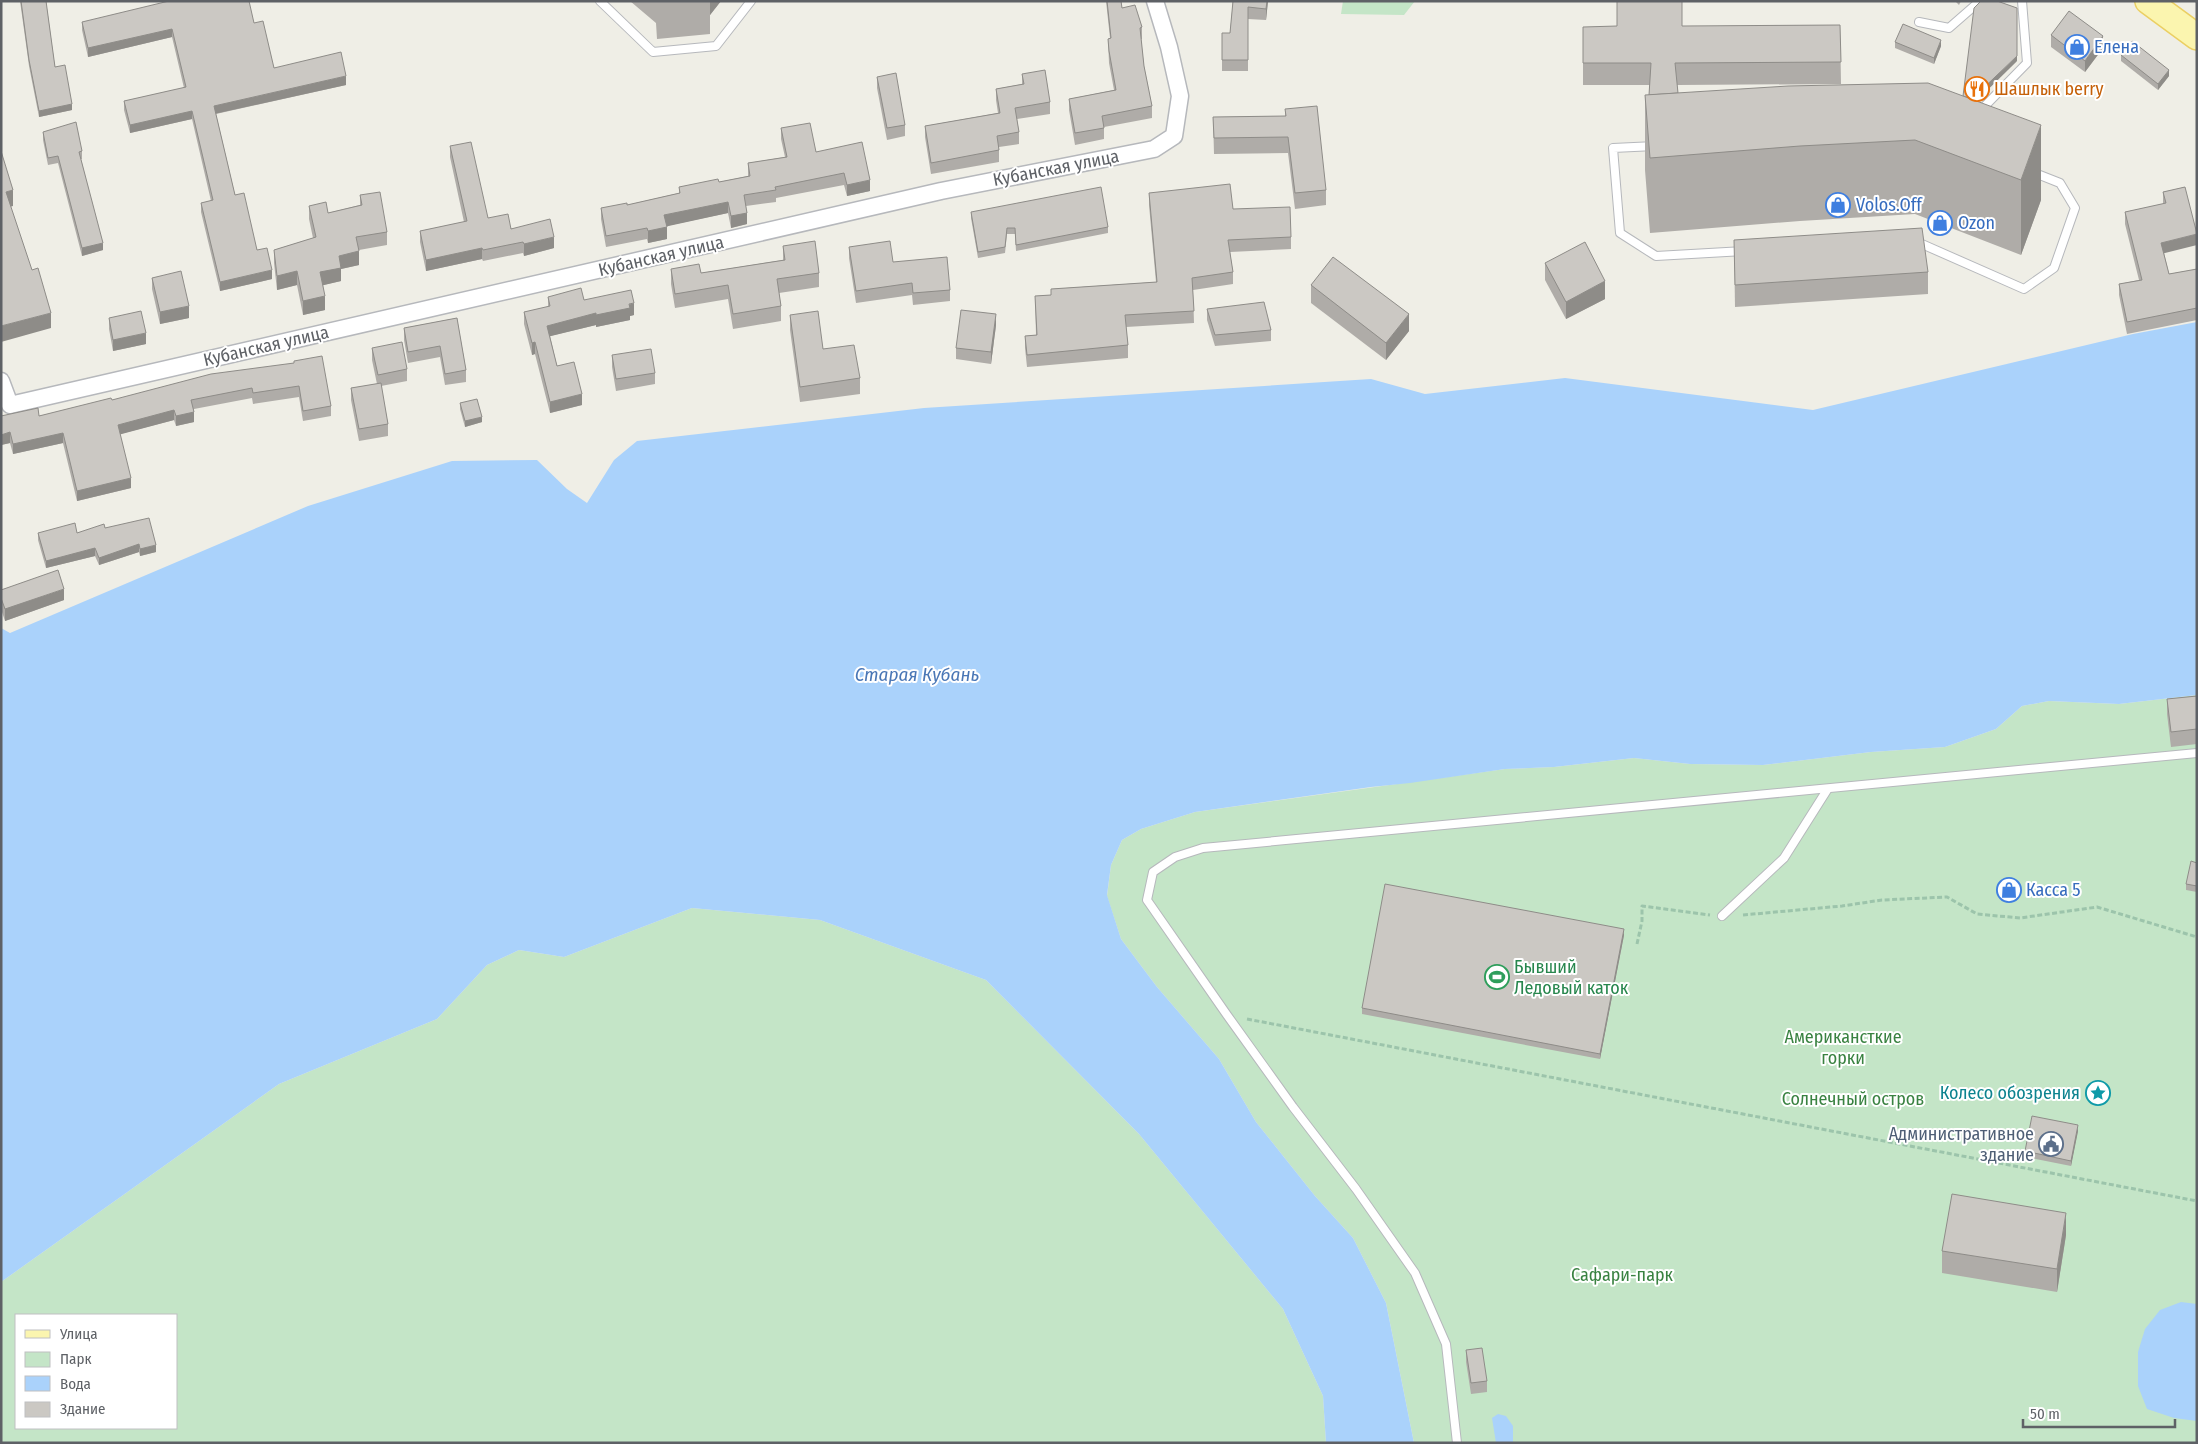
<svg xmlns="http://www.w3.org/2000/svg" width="2198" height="1444" font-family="'Fira Sans Condensed',sans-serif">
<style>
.green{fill:#c4e5c7;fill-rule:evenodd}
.water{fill:#aad2fb}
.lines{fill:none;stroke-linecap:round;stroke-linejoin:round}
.lane-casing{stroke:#b6b8bc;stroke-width:10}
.street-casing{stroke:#b6b8bc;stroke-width:19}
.primary-casing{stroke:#ebcf63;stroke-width:28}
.path{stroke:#9cc4ab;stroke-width:3;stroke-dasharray:5 2.5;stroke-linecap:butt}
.lane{stroke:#fff;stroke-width:8}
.street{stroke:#fff;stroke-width:16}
.primary{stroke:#fbf5af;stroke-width:25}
.tram{stroke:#b6b7b7;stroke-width:1}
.wall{fill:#afaca8}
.shaded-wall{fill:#8e8c88}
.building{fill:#cbc8c3;stroke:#8e8c88}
.labels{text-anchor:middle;stroke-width:4;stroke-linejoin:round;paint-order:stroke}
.shop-label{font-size:18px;fill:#366cbe;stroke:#fff;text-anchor:start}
.food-label{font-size:18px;fill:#c56008;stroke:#fff;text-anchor:start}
.street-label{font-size:18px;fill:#5e6166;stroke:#fff}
.leisure-label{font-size:18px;fill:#27864d;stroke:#fff;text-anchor:start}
.park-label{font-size:18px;fill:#398241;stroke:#fff}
.culture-label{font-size:18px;fill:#0d838f;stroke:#fff;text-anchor:end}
.service-label{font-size:18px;fill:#4e5e75;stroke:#fff;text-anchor:end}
.water-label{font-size:19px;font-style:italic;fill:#4a77b6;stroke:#fff}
</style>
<rect width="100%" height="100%" fill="#efeee6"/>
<g class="green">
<path d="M1343,1h72l-11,14 -63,-1z"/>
<path d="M2197,695v748h-783l-28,-140 -33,-65 -38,-42 -59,-74 -37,-63 -62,-72 -36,-48 -14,-43 4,-31 11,-25 19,-11 54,-17 310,-43 49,-2 80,-9 56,6 73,1 108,-13 74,-5 51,-18 26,-23 27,-5 70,3z"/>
<path d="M692,908l128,12 166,60 153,154 144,175 40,87 3,47h-1325v-161l278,-198 158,-65 50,-54 32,-15 45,7zM16,1315h160v113h-160z"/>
</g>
<g class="water">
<path d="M2197,322v373l-78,9 -70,-3 -27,5 -26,23 -51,18 -74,5 -108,13 -73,-1 -56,-6 -80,9 -49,2 -95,14 -39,4 -176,25 -54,17 -19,11 -11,25 -4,30 14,44 36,48 62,72 37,63 59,74 38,42 33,65 28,140h-88l-3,-47 -40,-87 -144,-175 -153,-154 -166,-60 -128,-12 -128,49 -45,-7 -32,15 -50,54 -158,65 -278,198v-654l9,5 298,-127 144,-45 85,-1 30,29 20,14 27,-43 23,-19 287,-33 447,-29 54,15 140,-16 248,32 320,-76z"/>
<path d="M2181,1302l16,2v117l-23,-3 -27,-9 -9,-23v-34l7,-23 15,-19z"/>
<path d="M1498,1414l8,2 7,10v17h-17l-4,-25z"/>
</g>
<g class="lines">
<defs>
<g id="lane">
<path d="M600,1l53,51 63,-6 35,-45"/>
<path d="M1919,22l30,6 31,-27"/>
<path d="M1979,112l48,-49 -5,-62"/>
<path d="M1655,146l-42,2 7,85 36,23 88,-5"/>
<path d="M1915,241l109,48 30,-21 21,-60 -15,-25 -28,-11"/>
<path d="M1722,916l62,-58 43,-68"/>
<path d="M1457,1443l-11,-99 -31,-71 -59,-84 -63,-82 -66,-92 -80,-115 6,-28 22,-15 28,-9 994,-95"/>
</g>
<path id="street" d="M1,381l9,24 931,-214 213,-42 20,-13 6,-40 -11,-49 -14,-46"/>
<path id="primary" d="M2148,1l49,36"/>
</defs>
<use href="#lane" class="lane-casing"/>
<use href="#street" class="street-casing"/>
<use href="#primary" class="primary-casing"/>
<g class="path">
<path d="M1743,915l99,-9 40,-6 65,-3 30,17 43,4 77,-11 100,30"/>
<path d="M1637,944l5,-23v-15l68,9"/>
<path d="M1247,1019l950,182"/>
</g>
<use href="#lane" class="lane"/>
<use href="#street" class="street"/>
<use href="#primary" class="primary"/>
<path class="tram" d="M2194,1l3,2"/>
</g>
<g class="wall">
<path d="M20,1h26l9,66 17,43 -33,7 -10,-51z"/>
<path d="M630,1h91l-11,14v19l-53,5 -1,-16z"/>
<path d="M1106,1h15l1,7 20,19v12h-1l3,27 8,40v12l-48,9v12l-29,6 -6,-35v-11l45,-9 -5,-27 -1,-24 2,-1z"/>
<path d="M1233,1h35l-2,19 -18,-1v52h-26v-38h8z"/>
<path d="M1955,1h6l-2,4z"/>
<path d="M82,22l172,1 20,45 72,17 -130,29 19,81 22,55 15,29 -52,12 -19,-79v-9l10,-2 -19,-82 -62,14 -6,-23v-9l60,-13 -12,-51 -84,20 -6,-27z"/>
<path d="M1840,25l1,59 -164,1 1,8 285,3 54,-35 -41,40 65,99 -20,55 -106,-41 -115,7 -150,12 -5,-63v-75h4l1,-10h-67v-58z"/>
<path d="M2051,35l52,13 -18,24 -34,-25z"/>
<path d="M1895,42l46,4 -7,18 -39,-16z"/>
<path d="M2121,55l48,21 -11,14 -37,-29z"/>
<path d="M1022,74l28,28v12l-33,5 2,13v12l-20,3v15l-68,12 -6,-37v-11l73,-13 -2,-13v-11l26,-5z"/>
<path d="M877,77l28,48v11l-18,4 -10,-52z"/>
<path d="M1285,109l41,81v15l-31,4 -7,-56 -74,1 -1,-37 72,-1z"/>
<path d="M781,128l35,24 54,39 -23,5 -3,-11 -68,13v4l-30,4 1,18 -16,4 -3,-15 -62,13 1,13 -19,4 -1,-4 -41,8 -5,-28v-11l26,-3 52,-12v-6l40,-5 29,-6v-13l37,-6 -4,-18z"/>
<path d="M43,132l39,19v8h-1l22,91 -21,6 -24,-93 -10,2 -5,-25z"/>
<path d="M450,146l38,72 66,30 -30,8 -1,-3 -40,8 -1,-2 -56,12 -6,-29v-11l44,-9 -14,-65z"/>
<path d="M2185,187l-21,66 5,21 28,-5v51l-70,14 -8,-39v-11l20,-4 -14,-56v-12l38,-8v-12z"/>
<path d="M1149,193l84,16 58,28v12l-61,3 3,20v12l-40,6 1,33 -68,4 2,18v13l-101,9 -2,-19v-12l11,-1 -1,-39 16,-1v-6l105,-7 -7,-77z"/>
<path d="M360,195l27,37v13l-28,5v15l-18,4v12l-18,4 2,25 -22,5 -6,-30 -20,5 -3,-27v-13l39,-12 -4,-19v-13l19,7 32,-8z"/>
<path d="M971,212l137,15v6l-92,18 -1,-17h-8l-2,19 -27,5 -7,-40z"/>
<path d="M1734,240l194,32v22l-193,13z"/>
<path d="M783,246l36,27v14l-40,6 2,13v15l-48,8 -5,-30 -53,9 -4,-24v-15l30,4 82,-13z"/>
<path d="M849,247l44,15 57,28v11l-37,4 -1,-10 -56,8 -7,-45z"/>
<path d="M1545,263l60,36 -39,20 -21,-39z"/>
<path d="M152,278l37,40 -29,6 -8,-35z"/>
<path d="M1311,285l98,46 -23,29 -75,-57z"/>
<path d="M548,297l36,3 50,15 -4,1v4l-34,7v-2l-46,11 7,30 25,39 -32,8 -15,-59 -3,1 -8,-31v-12l24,-5z"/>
<path d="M1207,309l64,21v11l-56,5 -8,-26z"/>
<path d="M790,315l33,34 37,29v16l-60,8 -10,-72z"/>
<path d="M109,318l37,26 -33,7 -4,-22z"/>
<path d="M457,318l9,52v12l-21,3 -5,-28 -32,6 -4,-23v-12z"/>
<path d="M996,325l-5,39 -35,-5v-11z"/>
<path d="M372,348l35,21v12l-26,5 7,38v12l-29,5 -8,-41v-12l26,-4 -5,-24z"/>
<path d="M612,355l43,18v11l-39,7 -4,-24z"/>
<path d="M294,363l37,43v10l-28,5 -4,-24 -46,7 -1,-6 -58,11v13l-18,4 -2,-6 -54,14 11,54 -54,13 -14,-58 -50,11 -3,-11 -9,2v-29h38l73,-16z"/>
<path d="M460,403l22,19 -17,5 -5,-18z"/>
<path d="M105,528l51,24 -16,4 -1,-4 -40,13 -4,-9 -49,12 -8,-28v-7h39z"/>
<path d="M1,590l63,10 -59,21 -4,-12z"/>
<path d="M2197,696v48l-26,3 -4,-33v-15z"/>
<path d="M2197,863v29l-11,-2v-6z"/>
<path d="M1624,935l-24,124 -238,-45v-6z"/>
<path d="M2078,1131l-7,35 -46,-9v-6z"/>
<path d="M2066,1235l-9,57 -115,-19v-22z"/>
<path d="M1466,1350l21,31v11l-16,2 -5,-32z"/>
</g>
<g class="shaded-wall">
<path d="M710,1h11l-11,14z"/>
<path d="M1267,1h1l-2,19v-11z"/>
<path d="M172,29v8l-84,20v-9z"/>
<path d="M2103,36v12l-18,24v-11z"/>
<path d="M1941,40v6l-7,18v-6z"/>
<path d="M2017,56v5l-56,55v-6z"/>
<path d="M2169,70v6l-11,14v-6z"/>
<path d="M346,76v9l-132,29v-8z"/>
<path d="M72,104v6l-33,7v-6z"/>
<path d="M192,111v8l-62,14v-8z"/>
<path d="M2041,125v75l-20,55v-75z"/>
<path d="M870,180v11l-23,5v-11z"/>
<path d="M13,190v16l-7,2v-16z"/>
<path d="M728,202v11l-64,14v-12z"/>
<path d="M747,213v11l-16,4v-12z"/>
<path d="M667,227v12l-19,4v-12z"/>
<path d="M2197,234v11l-36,9v-11z"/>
<path d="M554,237v11l-30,8v-12z"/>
<path d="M103,243v7l-21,6v-8z"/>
<path d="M482,248v11l-56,12v-11z"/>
<path d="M359,251v14l-18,4v12l-21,5v-14l19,-16z"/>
<path d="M272,270v9l-52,12v-9z"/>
<path d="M297,271v14l-20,5v-14z"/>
<path d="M1605,281v18l-39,20v-17z"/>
<path d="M325,296v14l-22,5v-14z"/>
<path d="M634,303v12l-4,1v4l-34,7v-12z"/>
<path d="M189,306v12l-29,6v-12z"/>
<path d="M51,313v15l-50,14v-16z"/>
<path d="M596,313v12l-49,12v-11z"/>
<path d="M996,314v11l-5,39v-12z"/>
<path d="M1409,314v17l-23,29v-17z"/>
<path d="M146,333v11l-33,7v-11z"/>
<path d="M535,342v12l-3,1v-12z"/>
<path d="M582,394v11l-32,8v-11z"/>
<path d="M174,410v10l-56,15v-10z"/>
<path d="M194,412v10l-18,4v-10z"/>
<path d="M482,417v5l-17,5v-6z"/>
<path d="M10,432v11l-9,2v-10z"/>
<path d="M63,433v10l-50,11v-10z"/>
<path d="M131,478v10l-54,13v-10z"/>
<path d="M139,544v8l-40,13v-7z"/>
<path d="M156,545v7l-16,4v-7z"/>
<path d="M95,548v8l-49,12v-7z"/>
<path d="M64,589v11l-59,21v-12z"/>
<path d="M1624,929v6l-24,124v-5z"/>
<path d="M2078,1125v6l-7,35v-5z"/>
<path d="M2066,1213v22l-9,57v-23z"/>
</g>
<g class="building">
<path d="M21,1h25l9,66 10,-2 7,39 -33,7 -10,-51z"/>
<path d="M169,1h80l5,22 9,-2 11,47 67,-16 5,24 -132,30 21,89 9,-2 13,57 10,-2 5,22 -52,12 -19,-79 12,-3 -21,-89 -62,14 -6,-24 62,-14 -14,-58 -84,19 -6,-26z"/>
<path d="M1107,1h14l1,7 13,-3 7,22 -2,1 4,38 8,40 -50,10 2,12 -29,5 -6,-34 47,-9 -7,-39 -1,-12 3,-1z"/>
<path d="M1233,1h34l-1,8 -18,-2v53h-26v-27h8z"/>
<path d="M1617,1h65v25l158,-1 1,37 -166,1 3,30 -29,2 2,-32h-68v-36l34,-1z"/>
<path d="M1981,1h16l20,7v48l-45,43 -9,-3 11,-88z"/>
<path d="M2069,11l34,25 -18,25 -34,-26z"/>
<path d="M1903,24l38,16 -7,18 -39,-16z"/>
<path d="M2132,41l37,29 -11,14 -37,-29z"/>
<path d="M1045,70l5,32 -35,6 4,24 -22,4 2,14 -68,13 -6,-37 75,-13 -4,-24 28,-5 -2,-10z"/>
<path d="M896,73l9,52 -18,3 -10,-51z"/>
<path d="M1928,83l113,42 -20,55 -106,-40 -115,6 -150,12 -5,-63 143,-9z"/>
<path d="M1317,106l9,84 -31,3 -7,-56 -74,1 -1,-21 73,-1 -1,-7z"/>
<path d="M76,122l6,29 -3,1 24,91 -21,5 -24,-92 -10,2 -5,-26z"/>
<path d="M810,123l6,29 46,-10 8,38 -23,5 -3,-12 -69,14 1,3 -32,5 3,18 -16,3 -3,-14 -64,13 3,12 -19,4 -1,-3 -41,8 -5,-28 26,-5v2l53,-12 -1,-6 39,-8 1,3 31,-6 -2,-13 39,-6 -6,-29z"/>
<path d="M471,142l17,76 20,-4 3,15 39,-10 4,18 -30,7 -1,-2 -40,8 -1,-2 -56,12 -6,-29 47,-10 -17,-75z"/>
<path d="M1,151l12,39 -7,2 26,78 6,-2 13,45 -50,13z"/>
<path d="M1230,184l3,25 57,-2 1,30 -63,3 5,32 -41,6 2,33 -69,4 3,30 -101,10 -2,-19 12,-1 -2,-39 16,-1v-6l106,-7 -8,-89z"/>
<path d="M1101,187l7,40 -92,18 -1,-17h-8l-2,19 -27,5 -7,-40z"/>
<path d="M2185,187l12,47 -36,9 8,31 28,-5v39l-70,14 -8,-38 23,-4 -17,-68 41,-9 -3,-11z"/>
<path d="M380,192l7,40 -31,5 3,14 -20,5 2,12 -21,4 5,24 -22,5 -6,-30 -20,5 -3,-26 42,-13 -7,-31 17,-4 2,11 34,-8 -2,-10z"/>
<path d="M1922,228l6,44 -193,13 -1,-45z"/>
<path d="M815,241l4,32 -42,6 4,27 -48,8 -5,-29 -53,9 -4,-25 28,-5 2,9 84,-13 -2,-14z"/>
<path d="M890,241l3,21 54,-5 3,33 -37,3 -1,-10 -56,8 -7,-44z"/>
<path d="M1585,242l20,39 -39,21 -21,-39z"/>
<path d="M1333,257l76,57 -23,29 -75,-58z"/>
<path d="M181,271l8,35 -29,6 -8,-34z"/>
<path d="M581,288l3,12 47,-10 3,13 -5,1 1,4 -34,7v-2l-49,13 10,40 17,-4 8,32 -32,8 -15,-60 -3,1 -8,-31 26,-6 -2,-9z"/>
<path d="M1264,302l7,28 -56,5 -8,-26z"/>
<path d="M961,310l35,4 -5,38 -35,-4z"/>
<path d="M141,311l5,22 -33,7 -4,-22z"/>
<path d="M818,311l5,38 31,-4 6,33 -60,9 -10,-72z"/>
<path d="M457,318l9,52 -21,4 -5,-28 -32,6 -4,-24z"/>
<path d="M402,342l5,27 -29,6 -6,-27z"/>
<path d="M651,349l4,24 -39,6 -4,-24z"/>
<path d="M322,356l9,50 -28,5 -4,-25 -46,7 -1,-5 -61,12 3,12 -18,4 -2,-6 -56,15 13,53 -54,13 -14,-58 -50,11 -3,-12 -9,3v-19l37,-8 1,8 72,-18 1,2 99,-26 83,-11v-2z"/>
<path d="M381,383l7,41 -29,5 -8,-41z"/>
<path d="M477,399l5,18 -17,4 -5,-18z"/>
<path d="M149,518l7,27 -16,4 -1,-5 -40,14 -4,-10 -49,13 -8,-28 37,-10 2,10 27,-9 1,4z"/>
<path d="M58,570l6,19 -59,20 -4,-11v-8z"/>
<path d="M2197,696v33l-26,3 -4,-33z"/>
<path d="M2191,861l6,2v23l-11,-2z"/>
<path d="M1385,884l239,45 -24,125 -238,-46z"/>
<path d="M2032,1116l46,9 -7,36 -46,-10z"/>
<path d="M1952,1194l114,19 -9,56 -115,-18z"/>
<path d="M1482,1348l5,33 -16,2 -5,-33z"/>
</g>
<defs>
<symbol id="shop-ring" viewBox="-11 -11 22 22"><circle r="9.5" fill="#fff" stroke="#3f7fe0" stroke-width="1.5"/><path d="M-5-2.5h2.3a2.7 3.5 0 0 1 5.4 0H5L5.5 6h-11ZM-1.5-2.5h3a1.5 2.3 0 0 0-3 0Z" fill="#3f7fe0"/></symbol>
<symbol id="restaurant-ring" viewBox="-11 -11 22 22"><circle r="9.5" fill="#fff" stroke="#e8710a" stroke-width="1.5"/><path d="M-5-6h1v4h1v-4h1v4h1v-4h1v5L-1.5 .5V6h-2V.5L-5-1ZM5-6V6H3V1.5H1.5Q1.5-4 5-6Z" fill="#e8710a"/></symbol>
<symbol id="stadium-ring" viewBox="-11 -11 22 22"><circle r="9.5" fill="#fff" stroke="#2e9e5b" stroke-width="1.5"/><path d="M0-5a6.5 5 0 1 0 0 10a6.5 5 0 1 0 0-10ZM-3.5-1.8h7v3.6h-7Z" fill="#2e9e5b"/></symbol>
<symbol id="sight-ring" viewBox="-11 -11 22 22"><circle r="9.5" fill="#fff" stroke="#0f9aa8" stroke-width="1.5"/><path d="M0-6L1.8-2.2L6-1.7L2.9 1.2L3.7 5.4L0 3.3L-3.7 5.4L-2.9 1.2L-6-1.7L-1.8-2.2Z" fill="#0f9aa8"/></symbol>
<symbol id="civic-ring" viewBox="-11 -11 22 22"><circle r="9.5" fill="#fff" stroke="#5c6f8a" stroke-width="1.5"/><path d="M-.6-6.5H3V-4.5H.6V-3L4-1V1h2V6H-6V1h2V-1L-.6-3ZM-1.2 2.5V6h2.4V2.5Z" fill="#5c6f8a"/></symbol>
</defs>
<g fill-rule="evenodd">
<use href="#shop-ring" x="2063" y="33" width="28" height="28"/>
<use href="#restaurant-ring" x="1963" y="75" width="28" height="28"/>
<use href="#shop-ring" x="1824" y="191" width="28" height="28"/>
<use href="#shop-ring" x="1926" y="209" width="28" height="28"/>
<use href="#shop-ring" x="1995" y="876" width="28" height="28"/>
<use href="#stadium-ring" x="1483" y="963" width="28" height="28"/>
<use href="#sight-ring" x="2084" y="1079" width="28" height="28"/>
<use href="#civic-ring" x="2037" y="1130" width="28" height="28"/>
</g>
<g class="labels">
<g class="shop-label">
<text x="2094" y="53">Елена</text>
<text x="1856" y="211">Volos.Off</text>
<text x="1958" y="229">Ozon</text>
<text x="2026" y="896">Касса 5</text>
</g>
<g class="food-label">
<text x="1994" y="95">Шашлык berry</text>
</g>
<g class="street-label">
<text transform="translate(1056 168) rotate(-11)" y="6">Кубанская улица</text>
<text transform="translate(661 256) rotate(-13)" y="6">Кубанская улица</text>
<text transform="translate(266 346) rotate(-13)" y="6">Кубанская улица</text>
</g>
<g class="leisure-label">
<text x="1514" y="973">Бывший<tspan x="1514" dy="21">Ледовый каток</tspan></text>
</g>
<g class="park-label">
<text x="1843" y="1043">Американсткие<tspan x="1843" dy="21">горки</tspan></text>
<text x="1853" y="1105">Солнечный остров</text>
<text x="1622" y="1281">Сафари-парк</text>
</g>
<g class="culture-label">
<text x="2080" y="1099">Колесо обозрения</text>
</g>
<g class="service-label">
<text x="2034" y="1140">Административное<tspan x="2034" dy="21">здание</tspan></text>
</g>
<g class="water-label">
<text x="917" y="681">Старая Кубань</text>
</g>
</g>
<rect width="2198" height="1444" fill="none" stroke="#5e6166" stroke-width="5"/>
<rect x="15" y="1314" width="162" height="115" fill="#ffffff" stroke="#bfc0c2"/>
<rect x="25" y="1330" width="25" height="8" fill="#fbf5af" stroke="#bfc0c2"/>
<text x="60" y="1339" font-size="15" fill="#5e6166">Улица</text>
<rect x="25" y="1352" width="25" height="15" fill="#c4e5c7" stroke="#bfc0c2"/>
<text x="60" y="1364" font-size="15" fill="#5e6166">Парк</text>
<rect x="25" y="1376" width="25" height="15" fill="#aad2fb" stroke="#bfc0c2"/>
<text x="60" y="1389" font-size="15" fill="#5e6166">Вода</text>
<rect x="25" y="1402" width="25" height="15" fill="#cbc8c3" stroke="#bfc0c2"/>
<text x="60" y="1414" font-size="15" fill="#5e6166">Здание</text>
<path d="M2023 1419v8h152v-8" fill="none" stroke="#5e6166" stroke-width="2.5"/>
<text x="2030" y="1419" font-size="15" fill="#5e6166" stroke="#ffffff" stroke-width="4" paint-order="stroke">50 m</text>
</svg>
